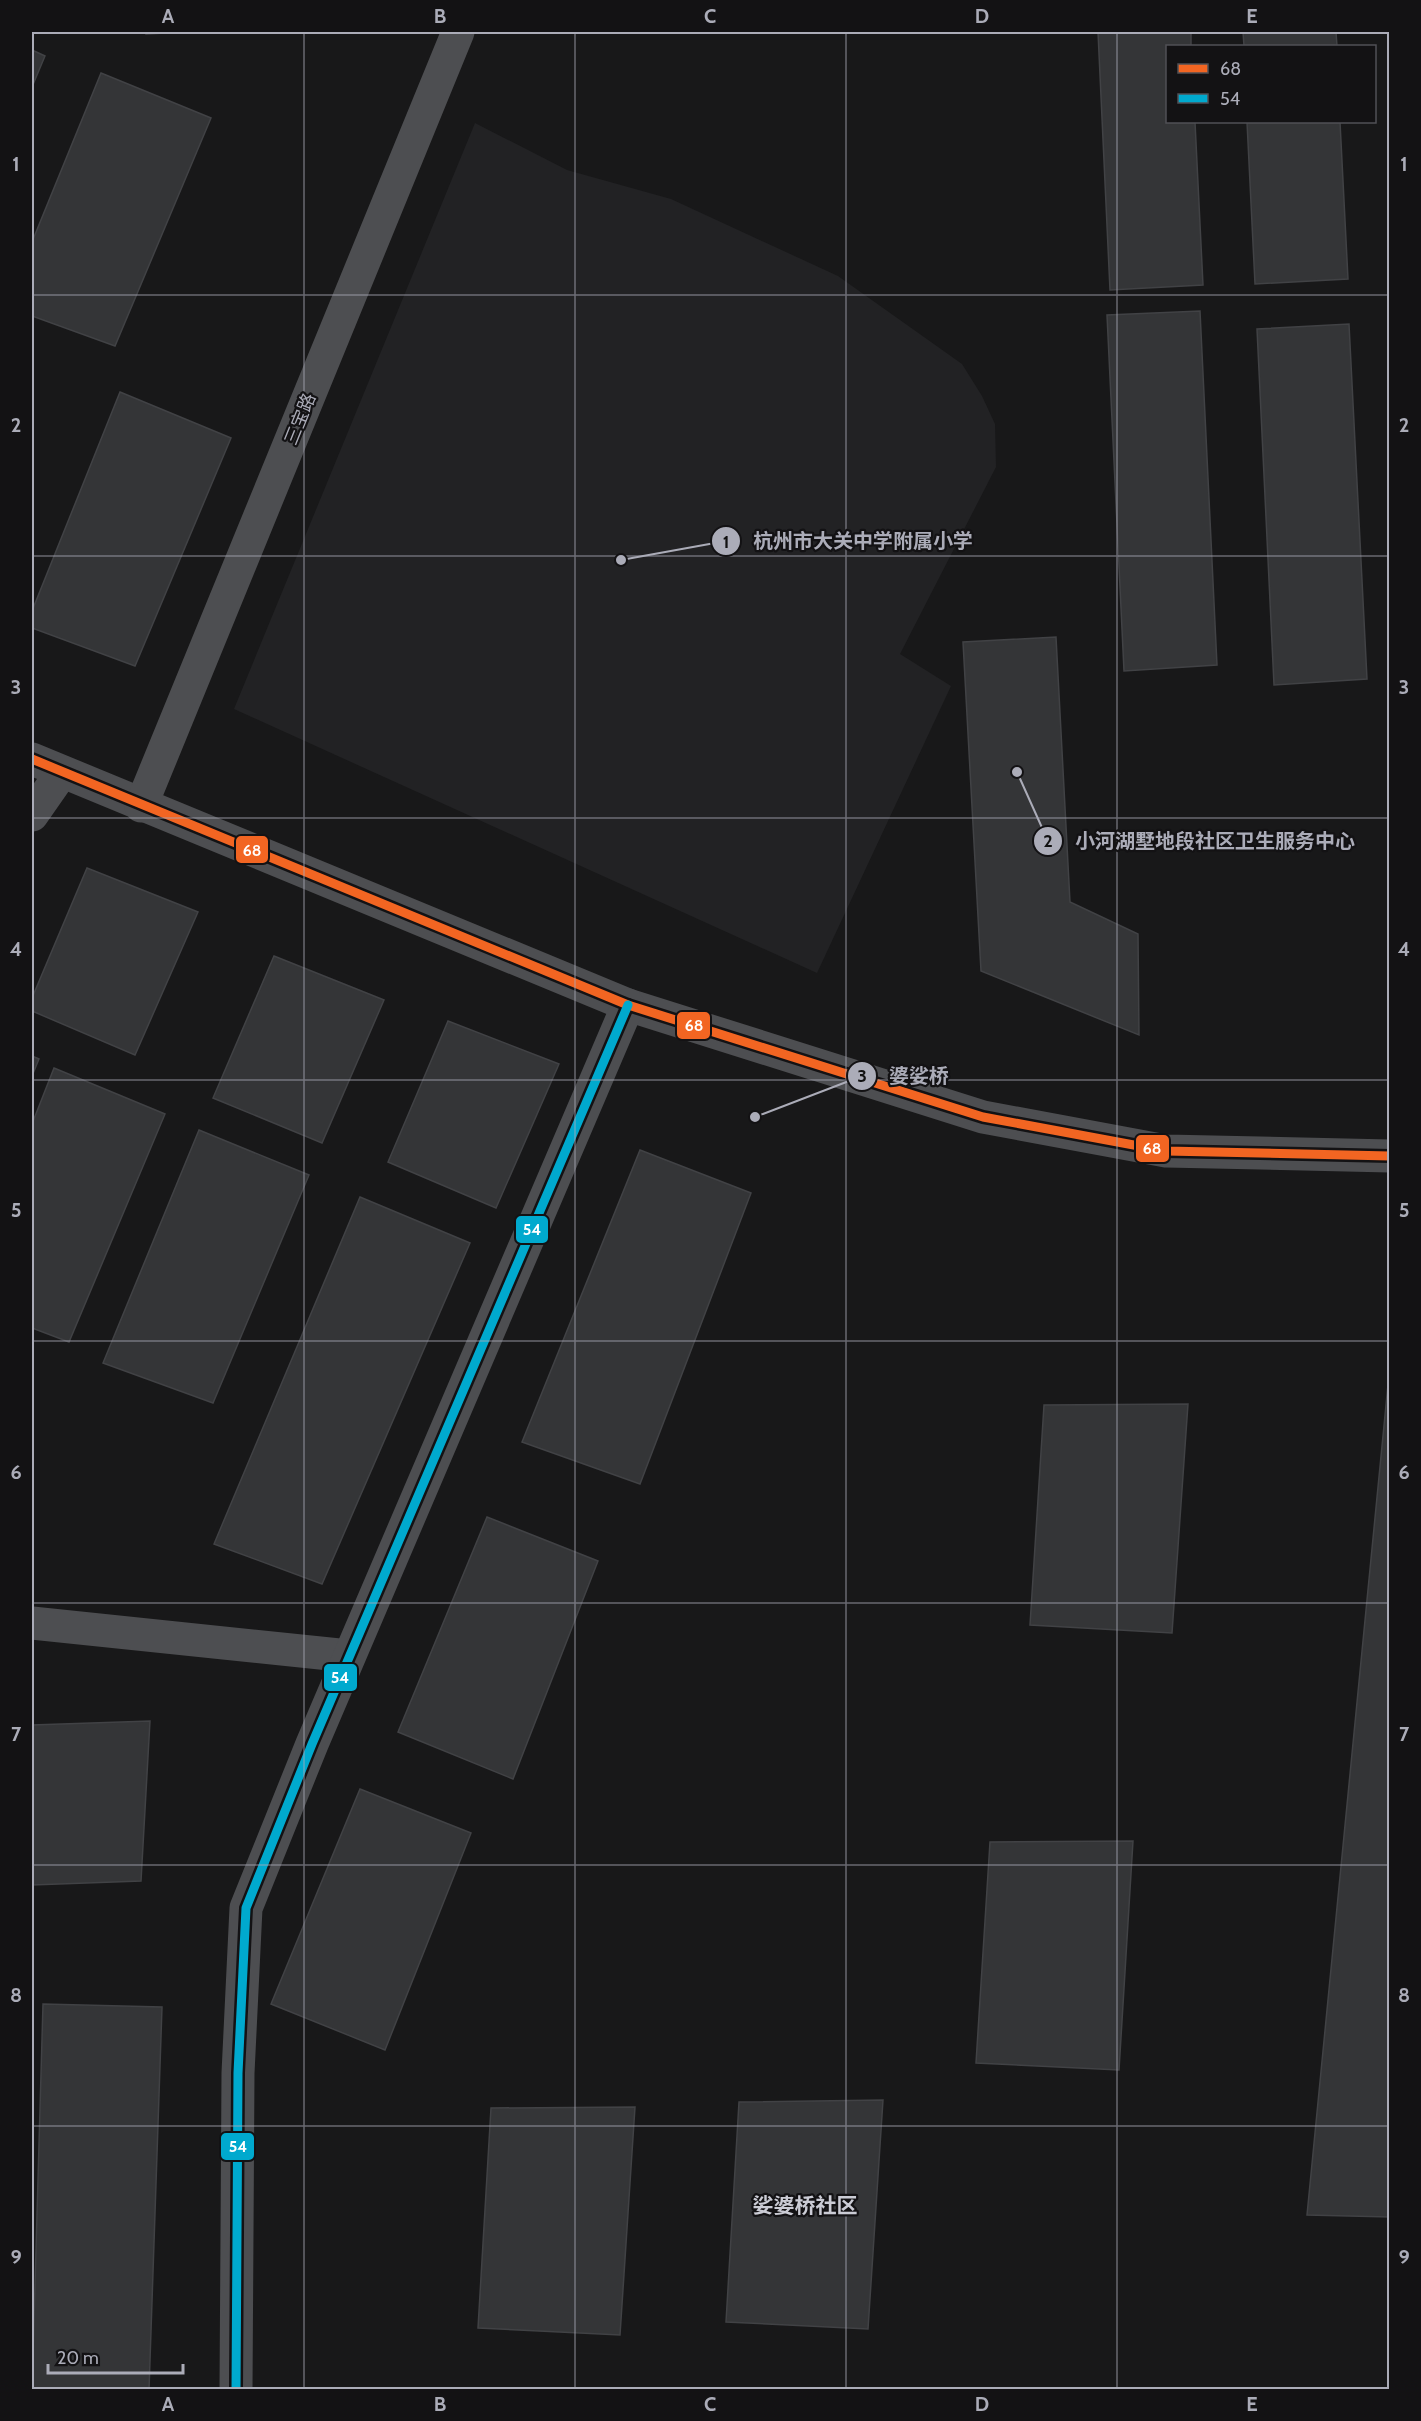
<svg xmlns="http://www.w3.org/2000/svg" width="1421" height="2421" font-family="Cabin,'Noto Sans SC',sans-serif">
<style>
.built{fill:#222224}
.building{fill:#343537;stroke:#414245;stroke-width:1.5}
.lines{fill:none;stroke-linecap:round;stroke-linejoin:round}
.minor{stroke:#4d4e51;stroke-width:33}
.bus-1-casing{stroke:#131214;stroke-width:14}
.bus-2-casing{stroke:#131214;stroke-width:14}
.bus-1{stroke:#f26522;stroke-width:9}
.bus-2{stroke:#00a9ce;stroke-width:9}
.grid{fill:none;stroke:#abacb8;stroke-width:1.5;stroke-opacity:0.55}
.labels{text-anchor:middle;stroke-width:4.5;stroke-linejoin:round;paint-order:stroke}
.street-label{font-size:18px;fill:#abacb8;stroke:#131214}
.quarter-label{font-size:21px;font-weight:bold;fill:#cbccd5;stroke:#131214}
.leader{fill:none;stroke:#abacb8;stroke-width:2}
.callout-dot{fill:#abacb8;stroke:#131214;stroke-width:2}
.mark-label{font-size:18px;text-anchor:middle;font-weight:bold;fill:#111}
.callout-label{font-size:20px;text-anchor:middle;font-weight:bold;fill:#abacb8;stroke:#131214;stroke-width:4.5;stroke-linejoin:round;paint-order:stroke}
.line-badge{stroke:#131214;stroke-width:2}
.badge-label{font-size:16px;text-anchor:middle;font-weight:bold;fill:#fff}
.neatline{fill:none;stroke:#abacb8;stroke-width:2}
.grid-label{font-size:20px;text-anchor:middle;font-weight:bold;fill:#abacb8}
</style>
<rect width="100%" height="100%" fill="#181819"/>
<path class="built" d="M475,123l92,47 104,29 167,77 124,88 20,32 13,28 1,43 -96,187 51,32 -134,287 -583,-264z"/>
<g class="building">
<path d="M146,32h42l-42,2z"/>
<path d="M1098,32h93v14h-23v76h27l8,163 -93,5z"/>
<path d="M1243,32h93l1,14h-93z"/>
<path d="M32,50l13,6 -13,31z"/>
<path d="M101,73l110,45 -96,228 -83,-30v-74z"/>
<path d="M1247,122h93l8,157 -93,5z"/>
<path d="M1200,311l17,354 -93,6 -17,-356z"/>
<path d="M1349,324l18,355 -93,6 -17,-356z"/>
<path d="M120,392l111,46 -96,228 -103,-38v-17z"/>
<path d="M1056,637l14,265 68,32 1,101 -158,-64 -18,-329z"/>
<path d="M87,868l111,44 -63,143 -103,-44v-13z"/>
<path d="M274,956l110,44 -62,143 -109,-45z"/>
<path d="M448,1021l111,43 -63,144 -108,-46z"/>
<path d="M32,1056l7,3 -7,17z"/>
<path d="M54,1068l111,46 -96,228 -37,-14v-204z"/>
<path d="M199,1130l110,45 -96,228 -110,-40z"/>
<path d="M640,1150l111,43 -111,291 -118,-42z"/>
<path d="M360,1197l110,46 -148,341 -108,-40z"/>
<path d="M1390,1364v853l-83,-2z"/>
<path d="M1188,1404l-16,229 -142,-8 14,-220z"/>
<path d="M487,1517l111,44 -85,218 -115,-47z"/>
<path d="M150,1721l-9,160 -109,4v-160z"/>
<path d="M360,1789l111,44 -86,217 -114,-46z"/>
<path d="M1133,1841l-14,229 -143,-7 14,-221z"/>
<path d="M43,2004l119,3 -13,383h-117z"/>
<path d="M883,2100l-15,229 -142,-7 13,-220z"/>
<path d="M635,2107l-15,228 -142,-7 13,-220z"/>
</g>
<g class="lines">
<g class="minor">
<path d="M32,759l596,246 355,112 183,34 224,5"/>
<path d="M141,806l317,-774"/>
<path d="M32,815l30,-43"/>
<path d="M32,1623l317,33"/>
<path d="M236,2390l2,-317 8,-165 66,-164 316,-739"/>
</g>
<defs>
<path id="bus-1" d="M32,759l596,246 355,112 183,34 224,5"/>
<path id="bus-2" d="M236,2390l2,-317 8,-165 66,-164 316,-739"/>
</defs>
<use href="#bus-1" class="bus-1-casing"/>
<use href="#bus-2" class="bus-2-casing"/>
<use href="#bus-1" class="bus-1"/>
<use href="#bus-2" class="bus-2"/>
</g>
<path class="grid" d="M304,32v2358M575,32v2358M846,32v2358M1117,32v2358M32,295h1358M32,556h1358M32,818h1358M32,1080h1358M32,1341h1358M32,1603h1358M32,1865h1358M32,2126h1358"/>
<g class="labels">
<g class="street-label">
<text transform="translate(300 419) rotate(-68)" y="6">三宝路</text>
</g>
<g class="quarter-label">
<text x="805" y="2213">娑婆桥社区</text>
</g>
</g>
<path class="leader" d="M621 560L726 541M1017 772L1048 841M755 1117L862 1076"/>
<g class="callout-dot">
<circle cx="621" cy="560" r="6"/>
<circle cx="1017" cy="772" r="6"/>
<circle cx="755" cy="1117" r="6"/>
<circle cx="726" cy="541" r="15"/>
<circle cx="1048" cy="841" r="15"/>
<circle cx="862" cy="1076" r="15"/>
</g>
<g class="mark-label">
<text x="726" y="548">1</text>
<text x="1048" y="847">2</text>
<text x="862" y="1082">3</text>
</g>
<g class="callout-label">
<text x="863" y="548">杭州市大关中学附属小学</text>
<text x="1215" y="848">小河湖墅地段社区卫生服务中心</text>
<text x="919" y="1083">婆娑桥</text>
</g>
<g class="line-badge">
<rect x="235" y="835" width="34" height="29" rx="6" fill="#f26522"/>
<rect x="676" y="1011" width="35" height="29" rx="6" fill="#f26522"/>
<rect x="1135" y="1134" width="35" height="29" rx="6" fill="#f26522"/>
<rect x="515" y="1215" width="34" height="29" rx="6" fill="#00a9ce"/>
<rect x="323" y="1663" width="35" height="29" rx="6" fill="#00a9ce"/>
<rect x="220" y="2132" width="35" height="29" rx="6" fill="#00a9ce"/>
</g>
<g class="badge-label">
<text x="252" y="856">68</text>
<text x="694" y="1031">68</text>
<text x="1152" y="1154">68</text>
<text x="532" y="1235">54</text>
<text x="340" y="1683">54</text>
<text x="238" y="2152">54</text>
</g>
<rect width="1421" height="2421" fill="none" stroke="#131214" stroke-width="66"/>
<rect x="1166" y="45" width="210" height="78" fill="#131214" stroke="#505056" stroke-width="1.5"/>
<rect x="1178" y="64" width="30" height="9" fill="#f26522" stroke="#505056" stroke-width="1.5"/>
<text x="1220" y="75" font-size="18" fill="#abacb8">68</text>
<rect x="1178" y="94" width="30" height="9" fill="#00a9ce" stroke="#505056" stroke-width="1.5"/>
<text x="1220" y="105" font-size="18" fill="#abacb8">54</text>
<path d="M48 2364v9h135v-9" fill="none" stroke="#abacb8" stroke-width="3"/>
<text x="57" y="2364" font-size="18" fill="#abacb8" stroke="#131214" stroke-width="4.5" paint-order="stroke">20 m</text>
<rect x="33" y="33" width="1355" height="2355" class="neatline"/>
<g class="grid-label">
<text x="168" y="23">A</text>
<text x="440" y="23">B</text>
<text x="710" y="23">C</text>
<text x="982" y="23">D</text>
<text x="1252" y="23">E</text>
<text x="16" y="171">1</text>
<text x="1404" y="171">1</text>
<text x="16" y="432">2</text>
<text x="1404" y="432">2</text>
<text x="16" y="694">3</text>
<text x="1404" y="694">3</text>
<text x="16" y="956">4</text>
<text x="1404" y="956">4</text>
<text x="16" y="1217">5</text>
<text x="1404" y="1217">5</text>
<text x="16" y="1479">6</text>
<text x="1404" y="1479">6</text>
<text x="16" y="1741">7</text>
<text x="1404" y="1741">7</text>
<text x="16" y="2002">8</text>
<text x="1404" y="2002">8</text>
<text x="16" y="2264">9</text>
<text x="1404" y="2264">9</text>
<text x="168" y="2411">A</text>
<text x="440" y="2411">B</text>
<text x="710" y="2411">C</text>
<text x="982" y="2411">D</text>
<text x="1252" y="2411">E</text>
</g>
</svg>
